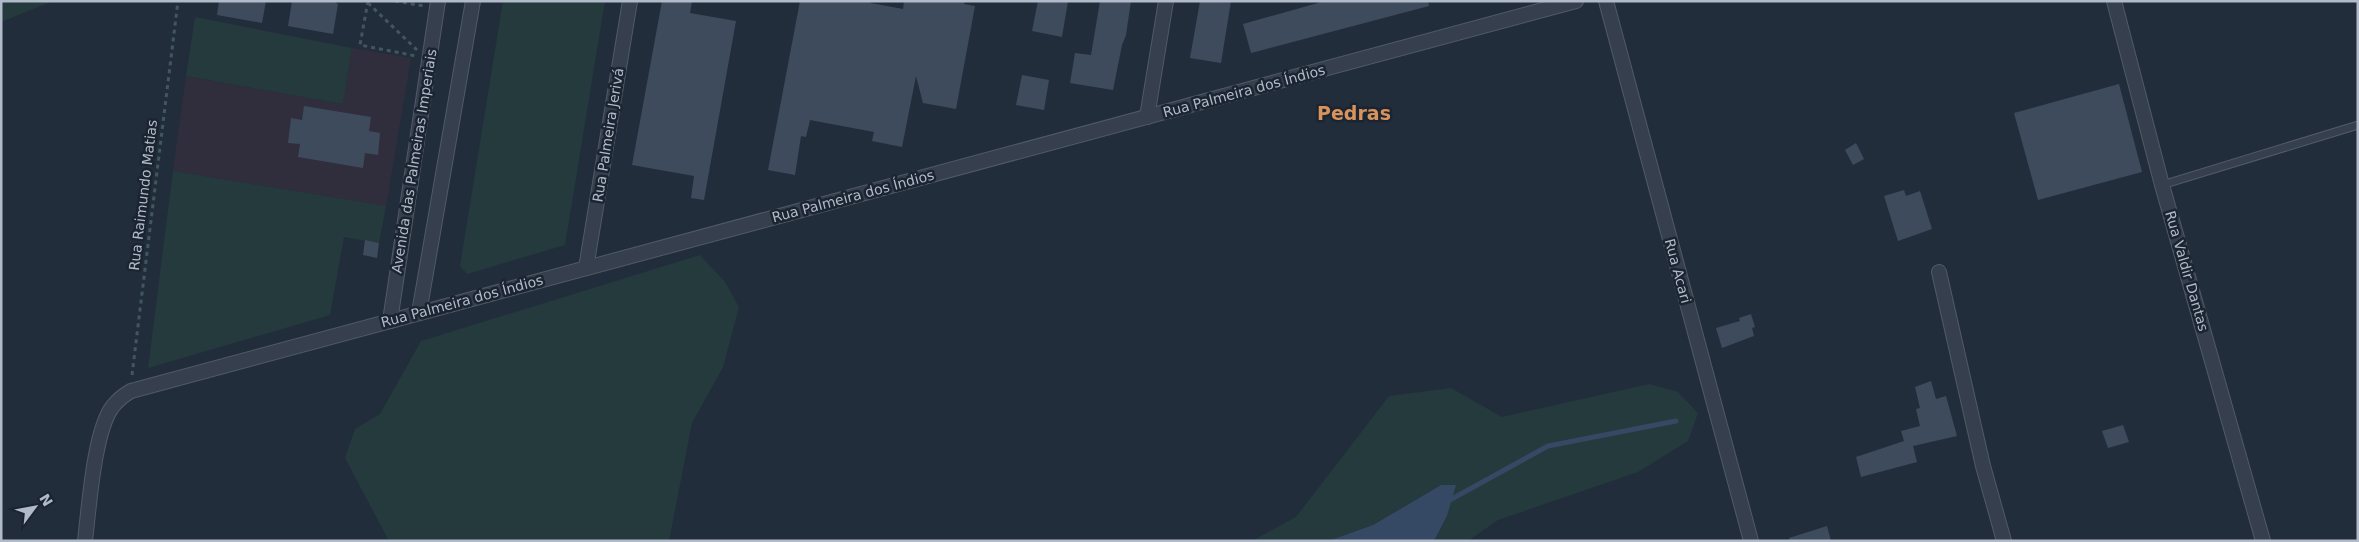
<svg xmlns="http://www.w3.org/2000/svg" width="2359" height="542" font-family="'DejaVu Sans',sans-serif">
<style>
.medical{fill:#302e3d}
.green{fill:#243a3d}
.water{fill:#354864}
.lines{fill:none;stroke-linecap:round;stroke-linejoin:round}
.stream{stroke:#354864;stroke-width:5}
.building{fill:#3e4b5c}
.service-casing{stroke:#515a67;stroke-width:9}
.minor-casing{stroke:#515a67;stroke-width:16}
.path{stroke:#42575b;stroke-width:3;stroke-dasharray:4 4;stroke-linecap:butt}
.service{stroke:#363f4d;stroke-width:7}
.minor{stroke:#363f4d;stroke-width:14}
.labels{text-anchor:middle;stroke-width:5;stroke-linejoin:round;paint-order:stroke}
.street-label{font-size:14px;fill:#b1bac8;stroke:#1b2431}
.district-label{font-size:19px;font-weight:bold;fill:#d8935c;stroke:#1b2431}
</style>
<rect width="100%" height="100%" fill="#222d3c"/>
<path class="medical" d="M352,48l59,10 -25,148 -213,-35 13,-95 157,28z"/>
<g class="green">
<path d="M1,1h52l-52,21z"/>
<path d="M503,1h102l-40,244 -98,29 -7,-8z"/>
<path d="M195,17l157,31 -9,56 -157,-28z"/>
<path d="M173,171l213,35 -7,37 -35,-6 -14,78 -182,53z"/>
<path d="M700,255l25,27 14,25 -16,60 -31,56 -23,118h-280l-44,-83 10,-29 25,-15 41,-73z"/>
<path d="M1649,384l29,8 20,21 -10,28 -50,31 -140,48 -30,21h-34l13,-25 -6,-31 -68,40 -45,16h-76l44,-24 93,-121 62,-8 51,29z"/>
</g>
<path class="water" d="M1441,485h15l-9,31 -13,25h-106l45,-16z"/>
<g class="lines">
<path class="stream" d="M1448,501l100,-55 128,-25"/>
</g>
<g class="building">
<path d="M219,1h47l-4,22 -45,-8z"/>
<path d="M292,1h41l5,3 -5,30 -45,-8z"/>
<path d="M662,1h30l-2,12 46,8 -32,179 -13,-2 3,-22 -62,-11z"/>
<path d="M800,1h71v2l32,6 1,-8h61l-1,3 11,2 -19,103 -33,-6 -7,-27 -14,71 -30,-6 2,-9 -64,-12 -4,17 -5,-1 -6,39 -27,-5z"/>
<path d="M1038,1h30l-6,36 -30,-6z"/>
<path d="M1100,1h31l-5,34 -4,10 -9,45 -43,-7 5,-30 16,2z"/>
<path d="M1200,1h31l-10,62 -31,-5z"/>
<path d="M1325,1h103l1,5 -178,47 -8,-29z"/>
<path d="M1022,75l27,5 -5,30 -28,-5z"/>
<path d="M2119,84l23,88 -104,28 -24,-87z"/>
<path d="M304,106l67,11 -2,14 11,2 -2,22 -13,-2 -2,15 -65,-11 2,-13 -12,-1 3,-25 11,2z"/>
<path d="M1856,143l8,16 -11,6 -8,-15z"/>
<path d="M1904,190l2,6 14,-5 12,38 -34,12 -14,-45z"/>
<path d="M365,240l14,3 -2,15 -14,-3z"/>
<path d="M1751,314l4,13 -3,1 2,8 -32,12 -6,-20 24,-7 -1,-3z"/>
<path d="M1931,381l5,18 10,-3 11,40 -44,10 4,16 -56,15 -5,-20 48,-16 -3,-10 19,-5 -4,-17 4,-1 -5,-21z"/>
<path d="M2123,425l6,17 -21,6 -6,-17z"/>
<path d="M1827,526l4,15h-41l-1,-3z"/>
</g>
<g class="lines">
<defs>
<path id="service" d="M2162,185l196,-60"/>
<g id="minor">
<path d="M1606,1l145,540"/>
<path d="M2114,1l48,184 101,356"/>
<path d="M1147,117l19,-116"/>
<path d="M586,268l44,-267"/>
<path d="M1939,272l44,194 21,75"/>
<path d="M419,313l54,-312"/>
<path d="M390,321l48,-320"/>
<path d="M85,541c4,-33 9,-111 28,-135 5,-6 11,-11 18,-15l1445,-390"/>
</g>
</defs>
<use href="#service" class="service-casing"/>
<use href="#minor" class="minor-casing"/>
<g class="path">
<path d="M368,1l-8,44 56,11"/>
<path d="M395,1l29,5"/>
<path d="M368,3l49,47"/>
<path d="M132,375l46,-374"/>
</g>
<use href="#service" class="service"/>
<use href="#minor" class="minor"/>
</g>
<g class="labels">
<g class="street-label">
<text transform="translate(1244 91) rotate(-15)" y="5">Rua Palmeira dos Índios</text>
<text transform="translate(608 135) rotate(-81)" y="5">Rua Palmeira Jerivá</text>
<text transform="translate(414 161) rotate(-81)" y="5">Avenida das Palmeiras Imperiais</text>
<text transform="translate(143 195) rotate(-83)" y="5">Rua Raimundo Matias</text>
<text transform="translate(853 196) rotate(-15)" y="5">Rua Palmeira dos Índios</text>
<text transform="translate(1678 271) rotate(75)" y="5">Rua Acari</text>
<text transform="translate(2187 271) rotate(74)" y="5">Rua Valdir Dantas</text>
<text transform="translate(462 301) rotate(-15)" y="5">Rua Palmeira dos Índios</text>
</g>
<g class="district-label">
<text x="1354" y="120">Pedras</text>
</g>
</g>
<rect width="2359" height="542" fill="none" stroke="#b1bac8" stroke-width="5"/>
<g transform="translate(35 507) rotate(58)" stroke="#1b2431" stroke-width="4" paint-order="stroke">
<path d="M0-4L9 19L0 12L-9 19Z" fill="#b1bac8"/>
<text y="-8" font-size="14" font-weight="bold" text-anchor="middle" fill="#b1bac8">N</text>
</g>
</svg>
